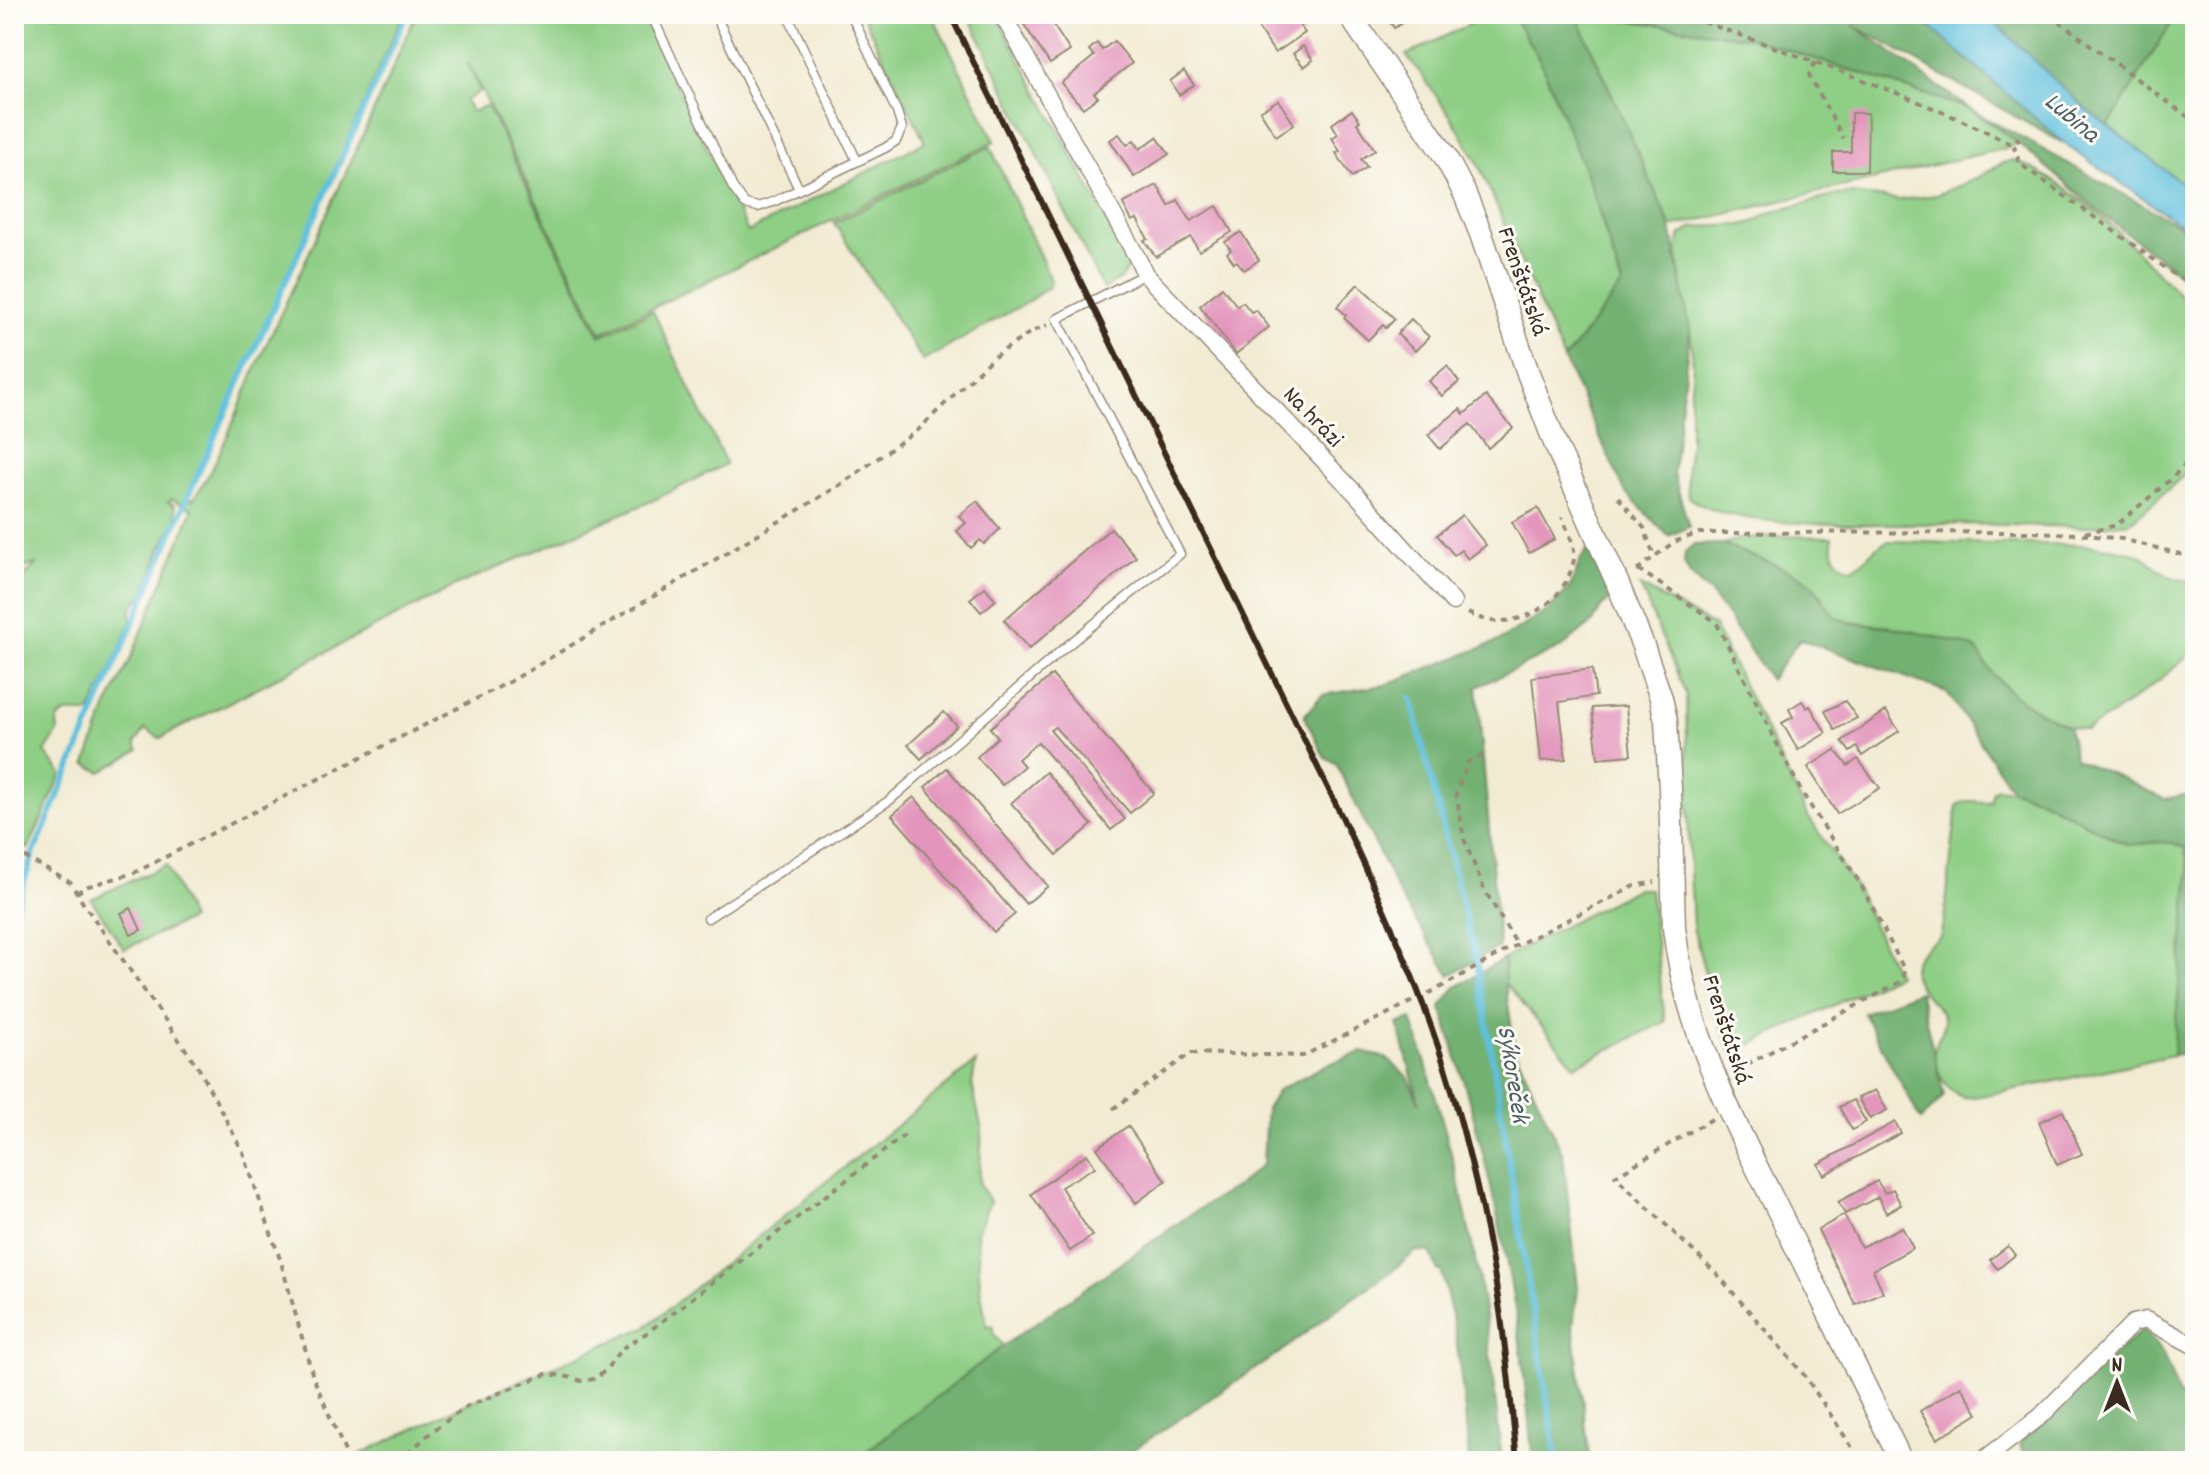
<svg xmlns="http://www.w3.org/2000/svg" width="2209" height="1475" font-family="Dekko,sans-serif">
<style>
.green{fill:#8ece85;stroke:#647c52;stroke-width:2}
.forest{fill:#72b172;stroke:#566e48;stroke-width:2}
.water{fill:#5fc0dd;stroke:#4d757e;stroke-width:2}
.lines{fill:none;stroke-linecap:round;stroke-linejoin:round}
.stream{stroke:#5fc0dd;stroke-width:6}
.building{fill:#e395bc}
.lane-casing{stroke:#968a78;stroke-width:11}
.street-casing{stroke:#968a78;stroke-width:19}
.secondary-casing{stroke:#968a78;stroke-width:25}
.path{stroke:#968a78;stroke-width:4;stroke-dasharray:6 6;stroke-linecap:butt}
.lane{stroke:#fff;stroke-width:8}
.street{stroke:#fff;stroke-width:16}
.secondary{stroke:#fff;stroke-width:22}
.rail{stroke:#3b2a1e;stroke-width:6}
.labels{text-anchor:middle;stroke-width:6;stroke-linejoin:round;paint-order:stroke}
.street-label{font-size:24px;fill:#3b2a1e;stroke:#fdfcf7}
.water-label{font-size:26px;font-style:italic;fill:#485e61;stroke:#fdfcf7}
</style>
<rect width="100%" height="100%" fill="#fdfcf7"/>
<filter id="ink" filterUnits="userSpaceOnUse"><feTurbulence type="fractalNoise" baseFrequency=".0125" numOctaves="2"/><feDisplacementMap in="SourceGraphic" scale="16" xChannelSelector="R" yChannelSelector="G"/><feConvolveMatrix kernelMatrix="1 2 1 2 8 2 1 2 1" color-interpolation-filters="sRGB"/></filter>
<filter id="wash" filterUnits="userSpaceOnUse"><feTurbulence type="fractalNoise" baseFrequency=".006" numOctaves="4" result="noise"/><feDisplacementMap in="SourceGraphic" scale="32" xChannelSelector="R" yChannelSelector="G"/><feGaussianBlur stdDeviation="1.8" result="paint"/><feColorMatrix in="noise" values="0 0 0 0 0 0 0 0 0 0 0 0 0 0 0 0 0 1.4 0 .05"/><feComposite in="paint" operator="in"/></filter>
<g filter="url(#wash)">
<rect width="100%" height="100%" fill="#f2ebd3"/>
<g class="green">
<path d="M14,14h389l-127,288 -89,193 6,5c30,-44 48,-100 70,-148 52,-112 105,-224 153,-338h26l4,5 -2,-5h197l107,218 177,-90 -63,-128h70l63,127 -394,192 -133,-270 12,28 -15,10 7,11 15,-7 113,231 53,-25 73,153 -70,35 -201,87 -295,152 -15,-9 -10,15 4,6 -38,22 -15,-8 20,-55 24,-49 63,-151 -21,-10 -4,3 7,3 1,14 -16,31 -16,44 -8,7 -5,10v10l-16,39 -25,53h-25l-8,8 1,11 -13,20 17,22 -34,75 -14,-8v-100l3,-5 -3,-3v-145l23,-25 -23,9z"/>
<path d="M968,14h28l135,250 -11,15 -17,10z"/>
<path d="M1491,14h21l29,48 50,124 31,100 -58,74 -86,-197 -25,-43 -32,-46 -15,-19z"/>
<path d="M2177,14h18v167l-5,9 -82,-64z"/>
<path d="M1593,15l158,23 219,71 47,33 -7,5 -339,80 -93,-208z"/>
<path d="M990,146l61,134 -2,7 -25,17 -101,57 -89,-138z"/>
<path d="M2013,160c71,27 130,98 182,151v147l-12,18 -52,46 -50,5c-53,-2 -106,-3 -159,-3 -58,-1 -190,8 -234,-27l-1,-30 3,-23v-46l3,-32 -3,-37 -9,-44 -4,-38 4,-12 13,-8 47,-2 13,-3 15,-9 68,-18 16,-1 47,6 36,-5 35,-14 32,-18z"/>
<path d="M1832,537c0,17 3,26 20,32 16,-8 17,-20 36,-28 42,1 83,3 124,3 39,0 85,-1 123,9 14,4 19,14 30,21 9,5 20,7 30,7v69c-34,30 -69,58 -109,80l-18,-4 -24,-11 -25,-15 -26,-26 -18,-25 -87,-23 -41,-4 -11,-5 -9,-8 -5,-14 -98,-51c26,-12 78,-7 108,-7z"/>
<path d="M1640,586l74,40 95,192 47,70 41,87 -166,79 -15,-38 -23,-89 -4,-79 -3,-154z"/>
<path d="M1997,788l15,2 26,8 75,40 16,7 30,-3 14,1 12,5 4,24 -16,183c-56,12 -111,26 -168,36 -12,2 -30,8 -42,6 -11,-3 -17,-10 -22,-20 -2,-5 -7,-17 -7,-23 1,-20 22,-28 0,-50 -30,-30 -28,-44 6,-67l4,-16 13,-116 9,-4 24,1 3,-11z"/>
<path d="M166,865l25,54 -67,30 -33,-50z"/>
<path d="M1636,889h14l15,133 -90,44 -70,-83 -1,-24 18,-11z"/>
<path d="M976,1062l-4,22 10,47 -3,53 11,17 -13,31 3,56 7,39 6,-2v8l10,13 -149,115h-508l120,-57 180,-77z"/>
</g>
<g class="forest">
<path d="M1512,14h403l151,131 -213,-120 117,84 225,125v52l-93,-72 -85,-72 -47,-33 -219,-71 -158,-23 -15,4 93,208 19,103 -17,143 16,54 -21,9 -43,-44 -61,-132 58,-75 -31,-99 -50,-124z"/>
<path d="M1986,14h191l-69,112 -27,-21z"/>
<path d="M1724,544c27,14 58,20 84,37 16,11 16,32 35,39 13,6 29,4 43,6 13,2 81,17 89,23 7,6 12,18 18,25 21,25 46,39 75,52l7,33 42,17 47,23 31,-6v259l-22,3 16,-183 -4,-24 -12,-5 -14,-1 -30,3 -16,-7 -75,-40 -26,-8 -65,-98 -147,-53 -30,41 -43,-64 -17,-23 -20,-18 -6,-12 1,-11 8,-7z"/>
<path d="M1588,549l23,50 -10,8 -8,15 -29,24 -87,41 22,260 -49,28 -50,-79 -64,-133 -11,-5 -21,-42 18,-21 63,-10 114,-44 51,-32 20,-22 11,-28z"/>
<path d="M1504,959l1,24 10,67 48,104 15,134 -5,37 17,136h-57c-6,-55 -10,-110 -20,-164 -17,-99 -41,-195 -72,-290l14,-19z"/>
<path d="M1919,991l25,105 -23,24 -58,-107z"/>
<path d="M1412,1019c30,93 55,187 71,284 8,52 13,105 19,158h-33l-4,-50 -10,-81 -14,-60 -3,1 -8,-19 -14,-1 -25,21 -54,37 -58,44 -163,108h-262l149,-115 191,-134 43,-26 26,-22 3,-55 12,-19 48,-25 36,-13 24,6 22,19 11,26 -21,-79z"/>
<path d="M2143,1328l20,26 16,42 16,-2v67h-168l-8,-17z"/>
</g>
<path class="water" d="M1915,14h71l95,91 114,88v41l-129,-89z"/>
<g class="lines">
<g class="stream">
<path d="M1411,698l67,270 79,493"/>
<path d="M14,914l19,-60 159,-367 215,-473"/>
</g>
</g>
<g id="blocks">
<g class="building">
<path d="M1017,14h35l-4,3 22,34 -20,13z"/>
<path d="M1272,14h26l3,5 -4,3 8,11 -30,20 -19,-28z"/>
<path d="M1385,14h30l-21,14z"/>
<path d="M1114,41l18,22 -38,30 4,4 -15,11 -22,-25 33,-27 -5,-6 8,-7 5,7z"/>
<path d="M1303,46l10,14 -9,7 -11,-13z"/>
<path d="M1184,71l10,14 -15,10 -9,-14z"/>
<path d="M1278,100l16,24 -18,12 -16,-25z"/>
<path d="M1352,110l8,11 -3,2 18,27 -14,9 6,8 -15,10 -16,-24 4,-2 -8,-13 6,-4 -6,-10z"/>
<path d="M1851,113h17l-1,58h-34v-19h18z"/>
<path d="M1119,134l8,11 7,-5 6,9 17,-12 12,17 -35,23 -24,-37z"/>
<path d="M1157,185l12,21 9,-6 13,21 26,-15 15,26 -33,19 -8,-14 -35,20 -12,-17 4,-1 -11,-20 -5,2 -9,-17z"/>
<path d="M1241,232l18,28 -15,10 -7,-9 -3,2 -7,-10 4,-3 -6,-8z"/>
<path d="M1358,284l37,35 -9,9 -3,-3 -15,15 -24,-22 2,-3 -9,-8z"/>
<path d="M1222,287l15,19 6,-4 8,10 5,-2 13,17 -33,27 -36,-48z"/>
<path d="M1411,319l18,18 -14,14 -18,-17z"/>
<path d="M1447,366l12,16 -17,14 -13,-15z"/>
<path d="M1486,396l27,32 -25,20 -18,-24 -30,25 -12,-14 32,-26 4,5z"/>
<path d="M977,501l23,28 -16,15 -4,-4 -9,8 -14,-17 9,-8 -7,-7z"/>
<path d="M1538,508l17,31 -26,14 -17,-31z"/>
<path d="M1462,515l24,30 -18,14 -7,-9 -7,5 -17,-20z"/>
<path d="M1111,528l25,29 -107,92 -25,-29z"/>
<path d="M985,587l11,13 -15,12 -11,-13z"/>
<path d="M1592,669l4,27 -37,6 7,57 -25,2 -9,-84z"/>
<path d="M1052,675l102,118 -24,20 -75,-86 -5,3 75,89 -14,11 -73,-88 -20,17 6,7 -22,19 -25,-28 21,-20 -8,-9z"/>
<path d="M1802,701l5,7 3,-2 16,27 -28,17 -16,-27 11,-6 -4,-8z"/>
<path d="M1845,701l12,17 -22,12 -10,-19z"/>
<path d="M1626,706l5,49 -33,3 -6,-50z"/>
<path d="M1886,711l13,20 -37,25 -5,-9 -7,5 -8,-11z"/>
<path d="M944,712l13,14 -36,33 -13,-14z"/>
<path d="M1835,750l13,16 10,-7 22,29 -43,26 -29,-47z"/>
<path d="M947,768l101,118 -22,18 -101,-117z"/>
<path d="M1046,772l46,53 -35,30 -46,-52z"/>
<path d="M914,797l101,117 -21,18 -102,-117z"/>
<path d="M131,908l10,22 -10,5 -10,-22z"/>
<path d="M1875,1090l12,20 -17,9 -12,-21z"/>
<path d="M1853,1100l13,22 -14,8 -13,-23z"/>
<path d="M2063,1111l19,43 -25,11 -18,-43z"/>
<path d="M1895,1122l6,11 -77,42 -6,-11z"/>
<path d="M1128,1126l38,55 -30,22 -39,-55z"/>
<path d="M1087,1154l8,13 -34,20 31,49 -22,15 -39,-57z"/>
<path d="M1877,1181l8,12 8,-4 8,16 -15,8 -8,-16 -33,17 -7,-12z"/>
<path d="M1844,1215l17,32 41,-20 11,21 -40,22 10,22 -28,12 -37,-74z"/>
<path d="M2008,1246l7,9 -17,14 -8,-9z"/>
<path d="M1961,1386l17,28 -41,25 -17,-28z"/>
</g>
</g>
</g>
<g filter="url(#ink)">
<use href="#blocks" fill-opacity="0" stroke="#968a78" stroke-width="2"/>
<g class="lines">
<defs>
<g id="lane">
<path d="M651,14l82,174 12,16 13,3 15,-5 112,-54 11,-7 6,-13 -5,-16 -46,-98"/>
<path d="M715,14l84,175"/>
<path d="M787,14l70,147"/>
<path d="M708,918l182,-118 172,-150 118,-96 -123,-235 88,-45"/>
</g>
<g id="street">
<path d="M1002,14l136,245 7,15 211,220 97,108"/>
<path d="M1982,1461l59,-45 92,-93 13,-3 49,26"/>
</g>
<path id="secondary" d="M1349,14l96,142 19,36 17,42 47,139 27,70 62,139 26,64 18,52 5,23 4,68 4,139c12,104 61,196 107,288 40,82 81,163 120,245"/>
</defs>
<use href="#lane" class="lane-casing"/>
<use href="#street" class="street-casing"/>
<use href="#secondary" class="secondary-casing"/>
<g class="path">
<path d="M1681,14c111,40 223,77 329,129l8,-4 2,5 -6,4 6,16 175,125"/>
<path d="M2049,14l146,108"/>
<path d="M1815,62l-6,13 34,63"/>
<path d="M1618,497l26,31 10,28"/>
<path d="M2085,533l32,-8 55,-47 23,-24"/>
<path d="M1638,569l78,53 85,169 60,94 44,86 -3,10 -169,91"/>
<path d="M1637,570l37,-28 25,-9 333,-1 46,2 44,5 73,19"/>
<path d="M1468,613c42,23 98,-6 106,-54 2,-14 -7,-29 -12,-42"/>
<path d="M1483,756l-15,6 -12,31 8,46 20,50 33,56"/>
<path d="M14,851l57,32 12,20 115,164 45,85 38,110 32,115 36,84"/>
<path d="M77,893l8,-6 49,-14 379,-193 324,-193 81,-57 73,-71 40,-27 16,-7"/>
<path d="M1113,1109l78,-56 112,3 144,-72 54,-31 134,-67 20,-4"/>
<path d="M1712,1119l-97,57 102,98 88,102 56,85"/>
<path d="M399,1461l36,-32 33,-23 78,-32 18,2 18,5 12,-2 11,-8 16,-22 27,-17 258,-198"/>
</g>
<use href="#lane" class="lane"/>
<use href="#street" class="street"/>
<use href="#secondary" class="secondary"/>
<path class="rail" d="M950,14l393,805c40,87 80,174 107,265 21,72 38,146 49,220 8,52 13,105 18,157"/>
</g>
</g>
<g class="labels">
<g class="street-label">
<text transform="translate(1524 281) rotate(71)" y="8">Frenštátská</text>
<text transform="translate(1314 416) rotate(46)" y="8">Na hrázi</text>
<text transform="translate(1728 1029) rotate(72)" y="8">Frenštátská</text>
</g>
<g class="water-label">
<text transform="translate(2073 116) rotate(40)" y="9">Lubina</text>
<text transform="translate(1515 1074) rotate(81)" y="9">Sýkoreček</text>
</g>
</g>
<rect width="2209" height="1475" fill="none" stroke="#fdfcf7" stroke-width="48"/>
<g transform="translate(2117 1383)" stroke="#fdfcf7" stroke-width="6" paint-order="stroke">
<path d="M0-6L14 30L0 20L-14 30Z" fill="#3b2a1e"/>
<text y="-12" font-size="22" font-weight="bold" text-anchor="middle" fill="#3b2a1e">N</text>
</g>
</svg>
